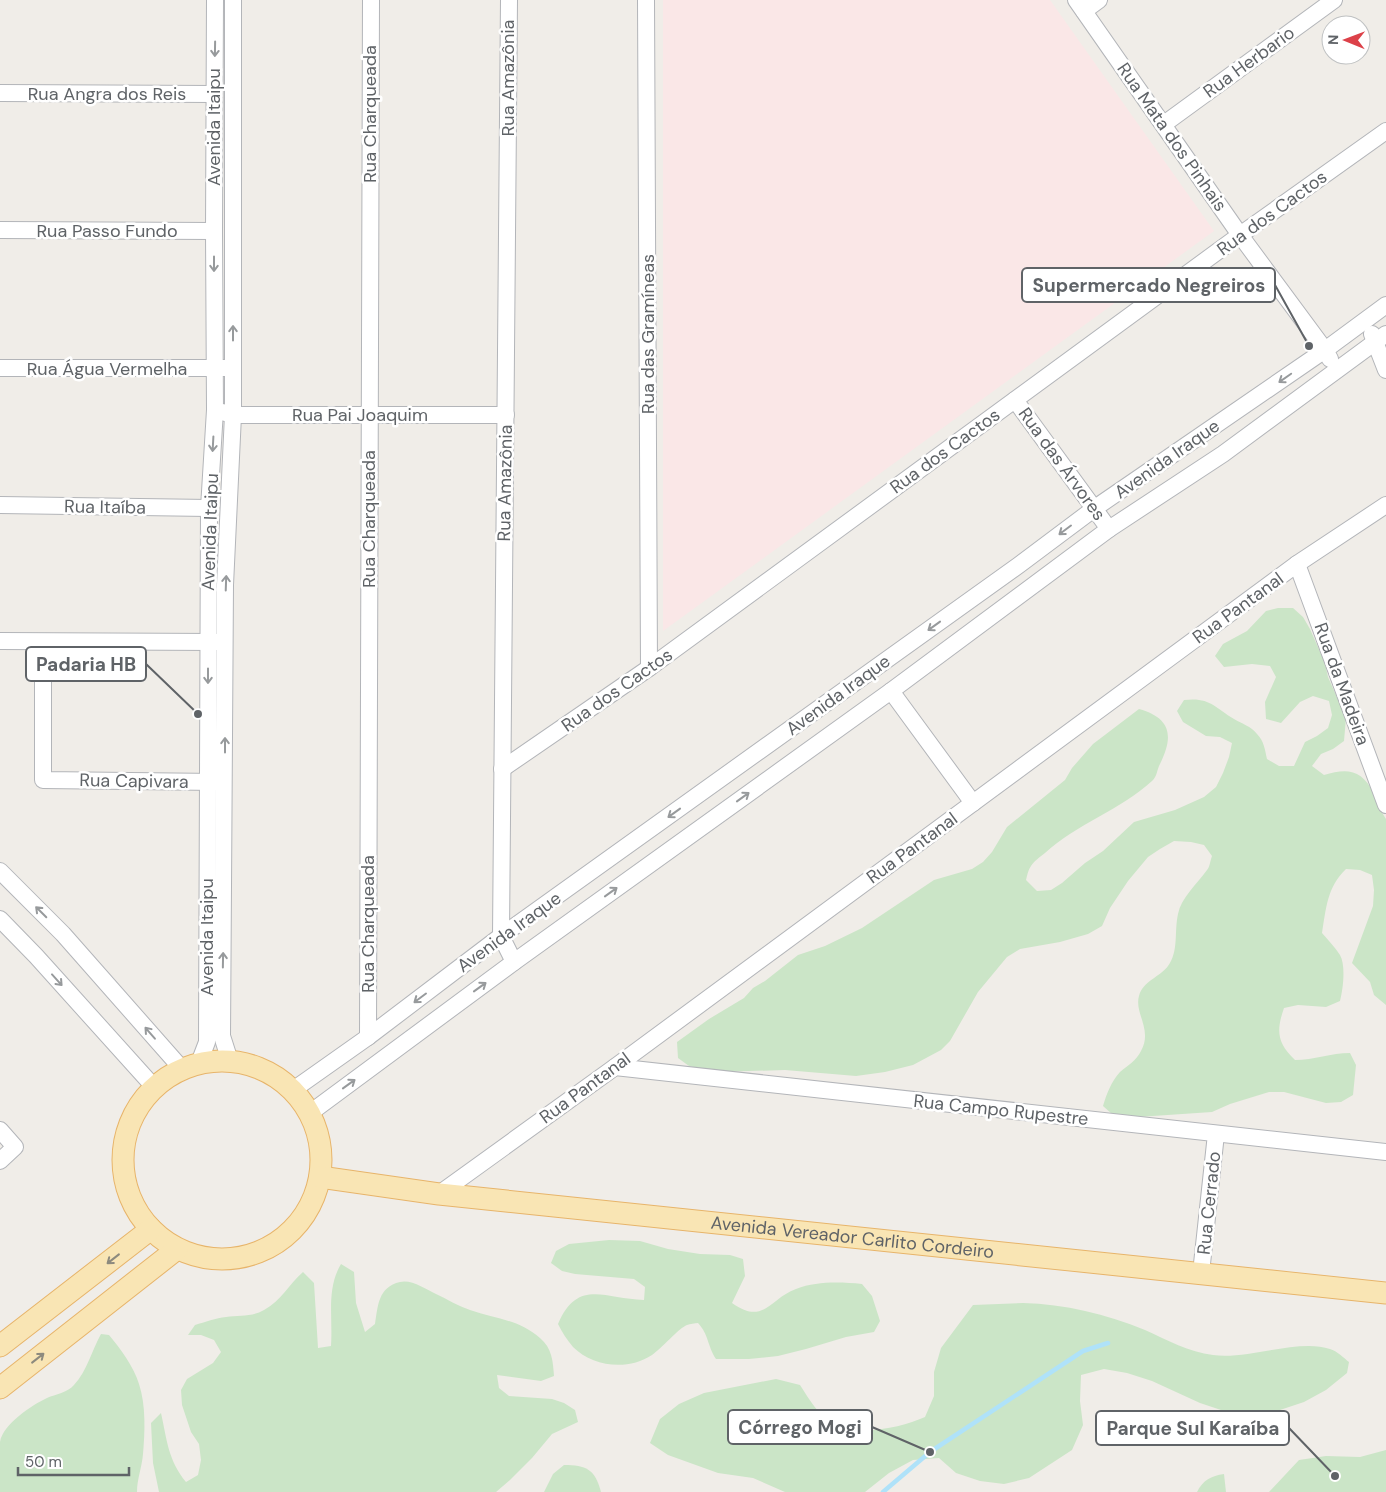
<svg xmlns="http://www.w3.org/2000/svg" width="1386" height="1492" font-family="'DM Sans',sans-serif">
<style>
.medical{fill:#fae7e7}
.green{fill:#cbe5c7}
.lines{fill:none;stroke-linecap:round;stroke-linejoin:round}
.stream{stroke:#afe2f9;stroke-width:4.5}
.minor-casing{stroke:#b3b5b9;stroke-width:18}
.major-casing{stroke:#e7b46a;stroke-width:23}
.minor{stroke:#fff;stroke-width:16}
.major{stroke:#f9e5b4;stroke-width:21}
.oneway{stroke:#979a9c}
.oneway2{stroke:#8d8a7e}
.labels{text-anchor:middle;stroke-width:5;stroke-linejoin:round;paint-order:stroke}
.street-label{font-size:18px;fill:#5f6367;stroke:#fff}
.leader{fill:none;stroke:#5f6367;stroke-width:2}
.callout-dot{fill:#5f6367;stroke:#fff;stroke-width:2}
.callout{fill:#fff;stroke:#5f6367;stroke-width:2}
.callout-label{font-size:19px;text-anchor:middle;font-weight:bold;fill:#5f6367}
</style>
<rect width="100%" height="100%" fill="#f0ede8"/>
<path class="medical" d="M663,0h387l164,231 -551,400z"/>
<g class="green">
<path d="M1278,608h15l10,9 7,12 15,34 3,14 18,41 -2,23 -11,8 -12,5 -9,12 12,9c23,-7 38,-6 50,19 1,3 2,8 4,11 2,5 5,9 8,14v186l-12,-10 -4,-13 -18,-19 21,-57 1,-16 -2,-15 -12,-5 -14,-1c-19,18 -20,40 -24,64 6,7 13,14 18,22 6,11 3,34 0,46l-14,6 -28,-2 -14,3c-8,23 -7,35 11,52 19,0 36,-7 55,-7l6,12 -3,30 -12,7 -15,1 -42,-11h-15l-39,12 -18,8 -74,5 -26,-3 -9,-8c4,-13 8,-24 17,-34 8,-7 16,-11 21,-21 12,-21 -7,-38 -2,-55 4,-15 21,-19 29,-30 11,-15 6,-34 10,-52 3,-16 19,-30 29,-44 3,-3 3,-9 5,-14l-8,-11 -13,-3 -17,-1 -14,8 -12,8 -20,24 -18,27 -8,18 -14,8 -28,8 -40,7 -13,8 -29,35 -28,49 -9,9 -28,15 -28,7 -29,4 -71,-6 -70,2 -26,-6 -11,-8 -1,-16 32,-23 35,-21 9,-10 12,-7 33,-26 27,-9 37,-18 72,-48 38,-11 11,-7 9,-10 15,-25 58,-47 7,-12 21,-24 46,-35c32,9 35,27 21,55 -3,5 -3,13 -8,17 -32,29 -75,43 -107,72 -5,4 -11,8 -14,13 -3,4 -4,10 -5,14l11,11 14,-1 11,-7 23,-20 18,-12 31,-29 41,-12 29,-13 12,-10 7,-14 6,-16 3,-14 -12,-6 -14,-1 -23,-14 -6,-11 7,-11c26,-3 30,7 50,19 8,5 17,7 23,15 7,7 8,16 10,25l12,7h15l11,-24 12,-6 11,-8 4,-13 -3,-14 -16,-5 -13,6 -19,21 -15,-4 -1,-17 11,-25 -6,-11 -18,-2 -28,3 -9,-11 8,-12 24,-13 19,-20z"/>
<path d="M609,1240l31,1 28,8 32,5 30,1 13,4 2,17 -13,27c32,23 38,-5 64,-14 21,-8 44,-7 66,-5l10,12 8,25 -6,11 -28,5 -40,12 -28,7 -29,3h-33c-9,-14 -7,-24 -18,-36 -3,0 -8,1 -11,2 -8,3 -26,24 -35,30 -24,16 -59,12 -79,-8 -6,-7 -11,-15 -15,-23 20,-46 46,-25 86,-24l1,-13 -11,-8 -59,-5 -13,-3 -11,-8 5,-12 13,-7z"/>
<path d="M341,1264l13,8 2,31 9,29 10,-8c3,-18 3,-37 25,-42 11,-3 26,7 36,12 11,5 22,12 34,16 25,9 48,9 70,28 12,10 13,23 14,38l-13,5 -44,-6 2,13 10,8 43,3 12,4 11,7 3,12 -26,12 -20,24 -22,22 -14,12h-337l-6,-29 -2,-40 10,-10c6,27 7,47 25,69l12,-7 3,-15 -2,-16 -8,-12 -9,-27 -1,-15 6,-11 26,-16 8,-11 -7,-12 -13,-5h-13l7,-10c10,-3 21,-7 31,-8 13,-2 26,0 38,-7 17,-9 25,-26 39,-38l11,11 4,65 13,-2c2,-28 -5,-57 10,-82z"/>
<path d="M1023,1303c42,1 83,11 122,27 22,10 44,22 68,25 35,5 86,-17 117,-6 7,2 14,9 19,13l-2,11 -21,17 -22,12 -27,9h-53l-24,-8 -48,-22 -25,-8 -23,-4 -23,6 -1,26 3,24 -11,25 -43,28 -25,6 -24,-3 -24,-8 -17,-15 -26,2 -24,13 -24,19h-80l-32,-14 -35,-5 -50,-18 -18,-12 10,-24 19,-15 25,-11 72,-14 24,6c9,14 18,30 33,38 26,14 67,5 92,-6l9,-21v-24l7,-24 32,-43z"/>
<path d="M101,1334l8,1c11,13 25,32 30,49 7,21 6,48 4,70 -1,13 -6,25 -6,38h-137c0,-16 0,-34 0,-50 3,-18 32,-37 47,-44 9,-4 20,-5 27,-13 13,-14 18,-35 27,-51z"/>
<path d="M1386,1450v42h-117l30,-32 27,-4 34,1z"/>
<path d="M564,1465c22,0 31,4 37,27h-57l9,-18z"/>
<path d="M1224,1474l2,18h-29c6,-12 14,-16 27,-18z"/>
</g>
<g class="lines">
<path class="stream" d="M883,1492l47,-40 153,-101 25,-8"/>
<defs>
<g id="minor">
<path d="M509,0l-8,936 13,26"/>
<path d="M646,0l3,668"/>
<path d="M1076,0l164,235 85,115 5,9"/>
<path d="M1084,11l15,-11"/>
<path d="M0,93l214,1"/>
<path d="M1164,124l170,-124"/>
<path d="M0,230l214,1"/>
<path d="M1372,334l14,36"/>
<path d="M0,368h225"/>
<path d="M1015,400l94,129"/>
<path d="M222,412l11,3h273"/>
<path d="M0,505l209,3"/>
<path d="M1297,564l89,241"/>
<path d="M0,641l218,1"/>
<path d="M43,642v138l175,2"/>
<path d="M891,691l82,112"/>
<path d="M502,769l147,-101 591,-433 146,-104"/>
<path d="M0,871l63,63 119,135"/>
<path d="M0,919l36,37 118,131"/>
<path d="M368,1037l3,-1037"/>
<path d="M230,1061l-8,-25 3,-451 8,-170v-415"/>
<path d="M199,1063l8,-21 2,-534 6,-98 -1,-179 1,-231"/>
<path d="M615,1067l771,85"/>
<path d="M293,1090l75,-53 133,-101 518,-371 76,-57 230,-158 61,-45"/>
<path d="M310,1113l204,-151 377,-271 218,-162 114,-75 163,-120"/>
<path d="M0,1130l15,17 -15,14"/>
<path d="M439,1194l176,-127 682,-503 89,-59"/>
<path d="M1201,1273l15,-139"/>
</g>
<g id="major">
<circle cx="222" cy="1160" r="99"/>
<path id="s1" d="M320,1177l119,17 947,99"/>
<path d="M0,1346l151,-117"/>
<path d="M0,1388l177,-139"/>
</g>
</defs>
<use href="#minor" class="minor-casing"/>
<use href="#major" class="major-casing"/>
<use href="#minor" class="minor"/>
<use href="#major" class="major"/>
</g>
<defs><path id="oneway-shaft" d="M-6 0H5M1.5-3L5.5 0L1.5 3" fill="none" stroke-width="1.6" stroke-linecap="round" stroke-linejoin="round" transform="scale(1.25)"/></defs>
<g class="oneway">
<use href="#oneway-shaft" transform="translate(215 49) rotate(91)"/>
<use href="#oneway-shaft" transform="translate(214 264) rotate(90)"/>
<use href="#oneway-shaft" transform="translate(233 333) rotate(-90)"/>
<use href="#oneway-shaft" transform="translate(1285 378) rotate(145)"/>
<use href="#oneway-shaft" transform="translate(213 444) rotate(93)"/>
<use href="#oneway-shaft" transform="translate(1065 530) rotate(143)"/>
<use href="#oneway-shaft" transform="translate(226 583) rotate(-88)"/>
<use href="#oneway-shaft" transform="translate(934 626) rotate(144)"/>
<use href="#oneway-shaft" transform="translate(208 676) rotate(90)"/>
<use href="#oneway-shaft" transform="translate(225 745) rotate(-90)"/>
<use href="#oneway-shaft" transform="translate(743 797) rotate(-36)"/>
<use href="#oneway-shaft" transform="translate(674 813) rotate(144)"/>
<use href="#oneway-shaft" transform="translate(611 892) rotate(-36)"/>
<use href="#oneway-shaft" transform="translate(41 912) rotate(-135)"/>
<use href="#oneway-shaft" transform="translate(223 960) rotate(-89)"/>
<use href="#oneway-shaft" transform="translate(57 980) rotate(48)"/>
<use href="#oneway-shaft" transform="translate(480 987) rotate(-36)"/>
<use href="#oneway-shaft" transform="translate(420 998) rotate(143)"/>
<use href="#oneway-shaft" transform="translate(150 1033) rotate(-131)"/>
<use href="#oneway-shaft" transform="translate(349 1084) rotate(-36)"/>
</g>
<g class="oneway2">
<use href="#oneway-shaft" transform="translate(113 1259) rotate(142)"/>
<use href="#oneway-shaft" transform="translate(38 1358) rotate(-38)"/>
</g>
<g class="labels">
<g class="street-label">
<text transform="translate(1249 62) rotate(-36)" y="6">Rua Herbario</text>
<text transform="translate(508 78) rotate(-90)" y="6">Rua Amazônia</text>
<text x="107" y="100">Rua Angra dos Reis</text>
<text transform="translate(370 114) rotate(-90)" y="6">Rua Charqueada</text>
<text transform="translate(214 127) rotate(-90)" y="6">Avenida Itaipu</text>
<text transform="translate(1172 137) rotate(55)" y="6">Rua Mata dos Pinhais</text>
<text transform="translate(1272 213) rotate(-36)" y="6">Rua dos Cactos</text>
<text x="107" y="237">Rua Passo Fundo</text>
<text transform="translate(648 334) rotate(-90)" y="6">Rua das Gramíneas</text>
<text x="107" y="375">Rua Água Vermelha</text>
<text x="360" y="421">Rua Pai Joaquim</text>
<text transform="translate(945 451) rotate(-36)" y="6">Rua dos Cactos</text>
<text transform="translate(1167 459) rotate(-35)" y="6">Avenida Iraque</text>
<text transform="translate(1062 464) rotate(54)" y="6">Rua das Árvores</text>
<text transform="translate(505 483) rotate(-89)" y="6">Rua Amazônia</text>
<text transform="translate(105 507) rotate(1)" y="6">Rua Itaíba</text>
<text transform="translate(369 519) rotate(-90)" y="6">Rua Charqueada</text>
<text transform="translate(210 532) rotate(-88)" y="6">Avenida Itaipu</text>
<text transform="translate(1238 608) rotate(-36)" y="6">Rua Pantanal</text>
<text transform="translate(1342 684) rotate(70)" y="6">Rua da Madeira</text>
<text transform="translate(617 690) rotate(-35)" y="6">Rua dos Cactos</text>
<text transform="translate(838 695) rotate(-36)" y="6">Avenida Iraque</text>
<text transform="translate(134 781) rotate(1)" y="6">Rua Capivara</text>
<text transform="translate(912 848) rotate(-36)" y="6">Rua Pantanal</text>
<text transform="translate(368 924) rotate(-90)" y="6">Rua Charqueada</text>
<text transform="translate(509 932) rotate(-36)" y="6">Avenida Iraque</text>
<text transform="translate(207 937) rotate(-90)" y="6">Avenida Itaipu</text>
<text transform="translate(585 1088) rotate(-36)" y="6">Rua Pantanal</text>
<text transform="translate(1001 1110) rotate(6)" y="6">Rua Campo Rupestre</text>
<text transform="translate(1209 1203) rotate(-84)" y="6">Rua Cerrado</text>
<text dy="6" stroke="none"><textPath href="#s1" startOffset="536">Avenida Vereador Carlito Cordeiro</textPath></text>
</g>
</g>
<path class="leader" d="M1309 346L1275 285M198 714L146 664M930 1452L872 1427M1335 1476L1289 1428"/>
<g class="callout-dot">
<circle cx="1309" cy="346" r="5"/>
<circle cx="198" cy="714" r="5"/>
<circle cx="930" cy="1452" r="5"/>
<circle cx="1335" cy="1476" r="5"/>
</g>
<g class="callout">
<rect x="1022" y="268" width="253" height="34" rx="5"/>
<rect x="26" y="647" width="120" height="34" rx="5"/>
<rect x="728" y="1410" width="144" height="34" rx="5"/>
<rect x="1096" y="1411" width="193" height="34" rx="5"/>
</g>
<g class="callout-label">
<text x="1149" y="292">Supermercado Negreiros</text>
<text x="86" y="671">Padaria HB</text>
<text x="800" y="1434">Córrego Mogi</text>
<text x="1193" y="1435">Parque Sul Karaíba</text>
</g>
<g transform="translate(1346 40) rotate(271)"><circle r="24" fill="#ffffff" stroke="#bfc1c2"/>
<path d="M0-4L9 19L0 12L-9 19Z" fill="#dc4149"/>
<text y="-8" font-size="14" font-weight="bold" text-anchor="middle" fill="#5f6367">N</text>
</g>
<path d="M18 1467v8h111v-8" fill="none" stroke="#5f6367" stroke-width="2.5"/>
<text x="25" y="1467" font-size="15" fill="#5f6367" stroke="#ffffff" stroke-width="4" paint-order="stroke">50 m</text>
</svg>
